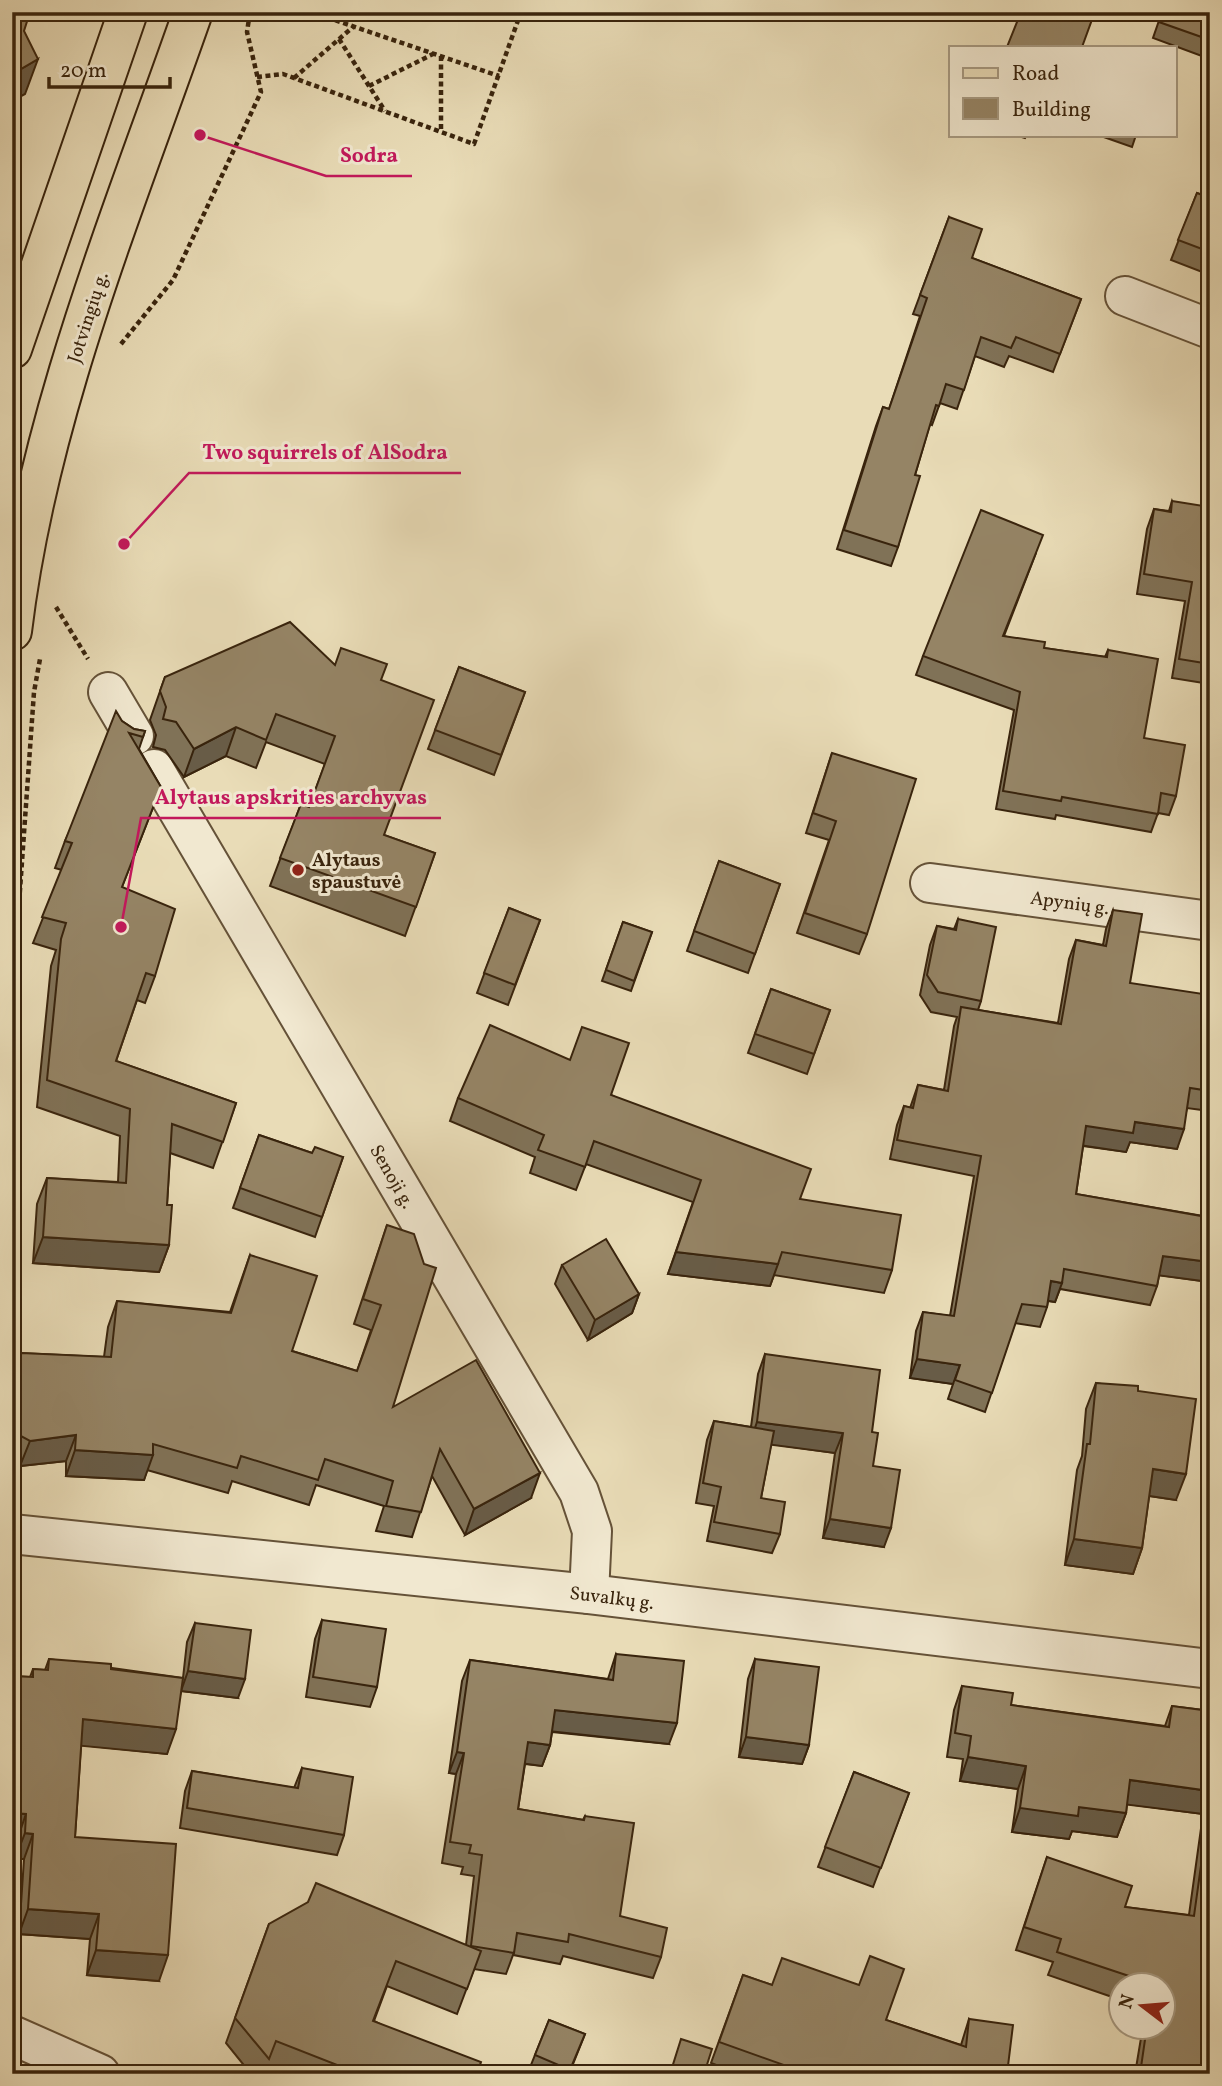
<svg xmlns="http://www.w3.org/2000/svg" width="1222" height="2086" font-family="Vollkorn,serif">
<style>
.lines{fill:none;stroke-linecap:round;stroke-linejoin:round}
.minor-casing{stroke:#655238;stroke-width:42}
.major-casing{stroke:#39240d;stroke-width:42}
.path{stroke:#39240d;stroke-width:4.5;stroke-dasharray:5 3.5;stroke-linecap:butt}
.minor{stroke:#f1e8d0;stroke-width:38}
.major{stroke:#e9dcb7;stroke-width:38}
.wall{fill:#807257;stroke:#39240d;stroke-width:2}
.shaded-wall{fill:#685c47;stroke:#39240d;stroke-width:2}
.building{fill:#958465;stroke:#39240d;stroke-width:2}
.poi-dot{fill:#8f2418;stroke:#f1e8d0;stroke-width:2.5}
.labels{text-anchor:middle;stroke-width:6;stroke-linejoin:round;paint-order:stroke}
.street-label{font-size:19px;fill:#39240d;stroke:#f1e8d0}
.poi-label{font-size:19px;font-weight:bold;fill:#39240d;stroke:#f1e8d0;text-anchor:start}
.leader{fill:none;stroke:#c2185b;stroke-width:2.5}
.callout-dot{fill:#c2185b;stroke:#f1e8d0;stroke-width:2.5}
.callout-label{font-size:21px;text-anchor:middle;font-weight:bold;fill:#c2185b;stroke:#f1e8d0;stroke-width:6;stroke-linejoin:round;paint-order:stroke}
</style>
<rect width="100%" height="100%" fill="#e9dcb7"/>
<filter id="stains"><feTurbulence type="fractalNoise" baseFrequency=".00286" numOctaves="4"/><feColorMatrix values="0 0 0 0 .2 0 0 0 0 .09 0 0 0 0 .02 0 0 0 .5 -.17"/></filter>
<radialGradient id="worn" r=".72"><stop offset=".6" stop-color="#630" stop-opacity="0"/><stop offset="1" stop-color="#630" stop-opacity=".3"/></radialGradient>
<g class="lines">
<defs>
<g id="minor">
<path d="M1125,296l85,33"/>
<path d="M108,692l26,44"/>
<path d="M154,769l425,723 13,39 -3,63"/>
<path d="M930,883l280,38"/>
<path d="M12,1534l577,60 621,75"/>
<path d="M12,2035l88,39"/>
</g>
<g id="major">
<path d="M12,349l116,-337"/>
<path d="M12,631c26,-215 110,-416 181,-619"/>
</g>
</defs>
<use href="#minor" class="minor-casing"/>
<use href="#major" class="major-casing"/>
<g class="path">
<path d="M311,12l188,64"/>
<path d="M339,39l46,72"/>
<path d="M441,56v76"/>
<path d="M257,77l26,-3 191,70 47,-132"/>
<path d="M294,78l59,-51"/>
<path d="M369,86l64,-32"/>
<path d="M121,344l52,-64 88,-188 -14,-60 3,-20"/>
<path d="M56,607l32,52"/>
<path d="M12,1003l22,-311 6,-33"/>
</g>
<use href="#minor" class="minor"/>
<use href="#major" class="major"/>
</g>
<g class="wall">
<path d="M1162,12h48v47l-57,-21z"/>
<path d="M1015,135h12l-2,3z"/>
<path d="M1098,135h38l-4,12z"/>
<path d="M1197,193l13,5v77l-39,-15z"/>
<path d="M949,217l23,41 109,41 -28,73 -44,-16 -5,11 -29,-11 -18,53 -17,-6 -8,22 -2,-1 -15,51 -17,72 -7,19 -54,-17 39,-123 7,-19 6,2 31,-93 -7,-2z"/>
<path d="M1172,501l30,70 8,1v112l-38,-6 13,-77 -48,-7 10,-65 7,-20 15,2z"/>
<path d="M1036,553l-32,83 40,12 61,9 3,-7 36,88 32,58 -7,19 -11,-2 -7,19 -95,-17 -1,4 -59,-10 18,-99 -98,-35 7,-19z"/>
<path d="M335,665l46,15 3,155 51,18 -30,83 -135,-50 31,-82 8,3 16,-43 -59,-22 -10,26 -30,-12 -42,21 -19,-27 -12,-3 3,-12 -6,-15 15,-43z"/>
<path d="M459,667l66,25 -31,83 -66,-26z"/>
<path d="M122,721l12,8 11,2 -6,18 22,38 -39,100 33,89 -10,27 -8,-3 -21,61 120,42 -23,65 -43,-15 -3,52 2,40 -10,27 -126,-9 4,-59 10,-26 71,4 2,-46 -83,-29 14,-141 5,-16 -23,-7 29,-73 -7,-2 10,-27z"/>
<path d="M832,753l35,181 -8,20 -62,-21 32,-93 -23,-7z"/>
<path d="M719,861l61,23 -32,89 -61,-22z"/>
<path d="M509,908l31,12 -32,85 -31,-12z"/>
<path d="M1113,910l17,73 76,80h4v48l-23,-3 -10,41 -47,-7 -4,10 -43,-6 -7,48 127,22 7,-19v85l-51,-7 -2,11 -7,19 -90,-16 -5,13 -7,-1 -1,6 -7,20 -25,-4 -30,89 -37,-13 5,-15 -43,-6 6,-47 7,-19 27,4 24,-140 -84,-17 7,-34 7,-19 6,2 8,-23 26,5 10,-64 3,-9 -26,-5 -11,-17 10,-50 7,-19 17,3 4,-10 23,82 -3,9 80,13 11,-64 7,-19 27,5 3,-16z"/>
<path d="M623,922l29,10 -21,59 -29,-10z"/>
<path d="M771,989l59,21 -23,64 -59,-21z"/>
<path d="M611,1095l189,104 92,71 -8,23 -110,-18 -4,11 -102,-12 25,-72 -107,-38 -10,26 -46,-17 5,-16 -85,-36 8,-23z"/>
<path d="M259,1135l53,18 31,4 -28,80 -82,-29z"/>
<path d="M387,1225l6,182 138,91 -66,37 -33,-59 -20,61 -36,-6 8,-25 -68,-21 -7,20 -77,-24 -4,12 -81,-23 -3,10 -78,-4v-15l-46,5 -8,-4v-84l9,-25 83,4 4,-30 9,-26 113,11 20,-57 42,96 65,20 14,-41 -17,-6z"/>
<path d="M562,1265l77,29 -7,19 -44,27 -33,-56z"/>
<path d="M765,1354l107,78 1,34 11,81 -61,-9 12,-85 -64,-9 -10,54 19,36 -8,19 -65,-12 7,-35 -18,-3 11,-63 7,-19 37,6 7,-53z"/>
<path d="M1096,1383l42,8 38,109 -27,-4 -7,52 -9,26 -68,-9 12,-95 5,-14 4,-47z"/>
<path d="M1210,1562v22l-3,-1z"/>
<path d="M322,1620l55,67 -7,20 -64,-10 9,-58z"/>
<path d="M195,1623l43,75 -57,-7 -14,63 -86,-9 -6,92 84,144 -72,-6 3,-36 -71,-5 5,-75h-9l2,-19 -5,-1v-163l18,1 3,-8 12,1 4,-11 134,19 4,-36z"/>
<path d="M616,1654l53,90 -117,-12 -2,13 -8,21 -17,-2 -7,45 65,11 2,-4 35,100 41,41 -8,21 -90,-22 -3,8 -47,-9 -7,19 -32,-5 -17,45 -70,-28 -13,35 103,53h-191l-19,-8 -3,8h-13l-25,-31 43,-119 197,21 8,-69 -13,-2 2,-7 -21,-4 14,-89 -7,-1 13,-92 8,-21 138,19z"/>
<path d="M755,1659l54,86 -7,19 -63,-7 9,-78z"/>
<path d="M962,1686l49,19 154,21 7,-20 38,5v363h-75l8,-48h20v-42h-42v16l-73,-25 5,-13 -37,-12 31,-93 78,50 64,8 14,-101 -76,-10 -1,9 -9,24 -45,-6 -3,8 -57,-7 6,-43 -58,-8 3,-22 -16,-2 7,-47z"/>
<path d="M302,1768l42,67 -7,20 -157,-27 5,-37 7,-20 102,17z"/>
<path d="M854,1772l55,21 -36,94 -55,-20z"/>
<path d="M743,1975l29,10h87l27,35 75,25 8,-26 38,55h-267l-29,-11z"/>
<path d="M549,2020l36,14 -16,40h-17l-21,-9z"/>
</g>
<g class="shaded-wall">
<path d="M38,59l-13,35 -13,7v-20l4,-9z"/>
<path d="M236,727l-10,29 -42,21 10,-28z"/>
<path d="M1135,1122l49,7 -7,20 -47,-7 -4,10 -47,-7 7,-19z"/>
<path d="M43,1237l126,8 -10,27 -126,-9z"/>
<path d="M676,1252l102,12 -8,22 -102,-12z"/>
<path d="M1163,1256l47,6v20l-54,-7z"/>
<path d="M1051,1281l11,2 -7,19 -11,-2z"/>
<path d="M639,1294l-7,19 -44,27 7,-20z"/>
<path d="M917,1359l43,6 -7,19 -43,-6z"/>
<path d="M757,1422l86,11 -8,20 -85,-11z"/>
<path d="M76,1435l-10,26 -46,5 10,-25z"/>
<path d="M75,1450l78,5 -9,25 -78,-4z"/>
<path d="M1153,1469l33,5 -10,26 -33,-5z"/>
<path d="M540,1473l-9,25 -66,37 9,-26z"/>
<path d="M830,1519l61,9 -7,19 -61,-9z"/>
<path d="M1074,1539l68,9 -9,26 -68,-9z"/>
<path d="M188,1671l57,8 -7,19 -57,-7z"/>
<path d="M555,1710l122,13 -8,21 -121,-13z"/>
<path d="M83,1719l93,10 -9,25 -94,-9z"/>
<path d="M746,1737l63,8 -7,19 -63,-7z"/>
<path d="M528,1742l22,3 -8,21 -22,-3z"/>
<path d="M457,1752l7,1 -8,21 -7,-1z"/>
<path d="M968,1757l58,9 -8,23 -58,-8z"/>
<path d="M1130,1780l80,11v4l-7,19 -81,-10z"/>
<path d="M1079,1807l47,6 -9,24 -45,-6 -3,8 -57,-7 8,-24z"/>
<path d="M12,1813l14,1 -9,26 -5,-1z"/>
<path d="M25,1833l8,1 -9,25h-9z"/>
<path d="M28,1909l71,5 -9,25 -71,-5z"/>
<path d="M96,1950l72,5 -9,26 -72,-6z"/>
</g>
<g class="building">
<path d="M12,12h18l-6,19 14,28 -22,13 -4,10z"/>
<path d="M1021,12h67l6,2 -12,33h-75z"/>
<path d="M1162,12h48v28l-51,-18z"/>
<path d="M1197,193l13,5v54l-32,-12z"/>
<path d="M949,217l33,12 -10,29 109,41 -21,55 -44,-17 -5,11 -30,-11 -17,53 -18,-6 -7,22 -3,-1 -21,70 5,1 -22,71 -54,-17 39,-123 6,2 38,-111 -7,-3z"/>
<path d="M1172,501l38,6v16l-8,48 8,1v92l-31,-5 13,-77 -48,-8 10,-65 17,3z"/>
<path d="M981,510l62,25 -40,101 42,6 -1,6 63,9 1,-7 50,9 -14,79 41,7 -9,51 -15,-3 -3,21 -96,-17 -1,4 -58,-10 17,-99 -97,-36z"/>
<path d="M290,622l45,43 6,-17 46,16 -6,16 53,20 -50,135 51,18 -19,54 -136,-49 21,-54 8,3 26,-71 -59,-22 -10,26 -30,-13 -42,22 -18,-27 -13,-3 3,-12 -6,-16 5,-14z"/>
<path d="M459,667l66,25 -24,63 -66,-25z"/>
<path d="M116,711l6,10 12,8 11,2 -2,6 -14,-4 32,54 -39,100 53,22 -20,67 -9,-3 -30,88 120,42 -13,39 -51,-18 -5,81h5l-3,40 -126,-8 4,-59 79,5 4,-74 -83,-29 14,-141 5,-16 -24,-6 30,-74 -7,-2z"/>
<path d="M832,753l84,26 -49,155 -62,-21 31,-92 -23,-8z"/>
<path d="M719,861l61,23 -25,70 -61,-23z"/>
<path d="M509,908l31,12 -25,65 -31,-12z"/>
<path d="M1113,910l29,4 -12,69 80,12v39l-4,29h4v28l-20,-3 -6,41 -49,-7 -2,11 -47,-7 -10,68 131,23 3,-20v65l-47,-6 -6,30 -93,-17 -2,14 -11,-2 -4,26 -25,-3 -30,89 -37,-13 5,-15 -43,-6 6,-47 31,4 27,-160 -84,-16 7,-34 9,2 5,-23 30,6 13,-84 100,17 15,-84 30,6z"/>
<path d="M958,919l38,8 -15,74 -43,-9 -11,-17 10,-49 19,4z"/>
<path d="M623,922l29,10 -18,49 -28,-11z"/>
<path d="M771,989l59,21 -16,44 -59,-20z"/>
<path d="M490,1025l80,35 12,-33 47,16 -18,52 200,74 -11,30 101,16 -9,55 -110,-18 -4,12 -102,-12 25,-72 -107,-39 -9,26 -47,-17 6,-15 -86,-37z"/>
<path d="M259,1135l53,18 3,-6 28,10 -21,60 -82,-29z"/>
<path d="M387,1225l27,9 10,30 12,4 -43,139 83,-47 64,113 -66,36 -34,-60 -19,63 -35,-6 7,-25 -68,-22 -7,21 -77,-24 -4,12 -84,-24v11l-78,-5 1,-15 -46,6 -13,-7 4,-81 90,4 6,-56 114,12 19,-58 67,21 -25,75 65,20 24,-66 -18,-6z"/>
<path d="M606,1239l33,55 -44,26 -33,-55z"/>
<path d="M765,1354l115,16 -8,62 6,1 -5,33 27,4 -9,58 -61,-9 13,-86 -86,-11z"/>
<path d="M1096,1383l42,3v5l58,8 -10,75 -33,-5 -11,79 -68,-9 13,-95h3z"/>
<path d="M714,1421l60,10 -13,67 24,4 -5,32 -66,-12 7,-35 -18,-4z"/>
<path d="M322,1620l64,9 -9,58 -64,-10z"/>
<path d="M195,1623l56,7 -6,49 -57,-8z"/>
<path d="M616,1654l68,7 -7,62 -122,-13 -5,35 -22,-3 -10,67 66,11 1,-4 49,7 -14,93 47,12 -6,29 -92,-23 -1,8 -51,-9 -3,20 -43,-7 11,-91 -13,-2 2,-8 -21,-3 14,-89 -7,-1 13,-92 143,20z"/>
<path d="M49,1659l62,5v5l72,9 -7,51 -93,-10 -8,118 101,7 -8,111 -72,-5 3,-36 -71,-5 5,-75 -8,-1 1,-19 -14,-1v-137l21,1v-8l15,1z"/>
<path d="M755,1659l64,8 -10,78 -63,-8z"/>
<path d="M962,1686l51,7 -2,12 158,22 3,-21 38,5v80l-80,-11 -4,33 -47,-6 -1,9 -58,-8 6,-42 -58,-9 3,-21 -16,-3z"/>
<path d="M302,1768l51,9 -9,58 -157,-27 5,-37 106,17z"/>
<path d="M854,1772l55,21 -28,75 -56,-21z"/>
<path d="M1210,1801v273h-70l7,-48h16v-42h-10l-96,-32 4,-13 -37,-12 23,-70 85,29 -7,21 69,9z"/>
<path d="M316,1883l165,68 -14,38 -71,-28 -23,60 108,41 -4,12h-117l-84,-33 -7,18 -34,-41 34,-94 39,-22z"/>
<path d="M870,1956l34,13 -18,51 80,27 3,-28 44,6 -6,49h-198l-90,-32 24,-67 29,10 10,-27 77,27z"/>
<path d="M549,2020l36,14 -15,36 -35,-15z"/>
<path d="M681,2039l31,10 -8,25h-34z"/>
</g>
<circle class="poi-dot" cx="298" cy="870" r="7"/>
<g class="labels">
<g class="street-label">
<text transform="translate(87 317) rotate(-72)" y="7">Jotvingių g.</text>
<text transform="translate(1070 902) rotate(8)" y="7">Apynių g.</text>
<text transform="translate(393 1176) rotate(60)" y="7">Senoji g.</text>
<text transform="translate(612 1597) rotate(7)" y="7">Suvalkų g.</text>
</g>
<g class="poi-label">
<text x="312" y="866">Alytaus<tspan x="312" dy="22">spaustuvė</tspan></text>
</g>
</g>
<path class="leader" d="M200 135L326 176H412M124 544L189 473H461M121 927L141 818H441"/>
<g class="callout-dot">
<circle cx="200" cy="135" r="7"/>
<circle cx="124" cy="544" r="7"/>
<circle cx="121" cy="927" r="7"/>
</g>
<g class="callout-label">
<text x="369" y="162">Sodra</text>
<text x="325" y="459">Two squirrels of AlSodra</text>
<text x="291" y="804">Alytaus apskrities archyvas</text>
</g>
<rect width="1222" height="2086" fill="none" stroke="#e9dcb7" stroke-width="42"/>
<rect x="14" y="14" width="1194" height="2058" fill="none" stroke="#39240d" stroke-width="3.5"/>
<rect x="21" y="21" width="1180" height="2044" fill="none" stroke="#39240d" stroke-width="2"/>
<rect x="949" y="46" width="228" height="91" fill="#f1e8d0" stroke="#a79a82" stroke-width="2"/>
<rect x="963" y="68" width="35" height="10" fill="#e9dcb7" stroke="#a79a82" stroke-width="2"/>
<text x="1012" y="80" font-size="21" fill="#39240d">Road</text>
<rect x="963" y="98" width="35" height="21" fill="#958465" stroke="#a79a82" stroke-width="2"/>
<text x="1012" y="116" font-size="21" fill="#39240d">Building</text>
<g transform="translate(1142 2006) rotate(286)"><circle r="33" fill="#f1e8d0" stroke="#a79a82" stroke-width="2"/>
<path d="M0-5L12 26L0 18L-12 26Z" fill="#8f2418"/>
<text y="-10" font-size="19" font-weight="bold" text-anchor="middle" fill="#39240d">N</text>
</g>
<path d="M49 77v10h121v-10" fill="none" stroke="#39240d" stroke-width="3.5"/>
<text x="60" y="77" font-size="21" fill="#39240d" stroke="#f1e8d0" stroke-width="5" paint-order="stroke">20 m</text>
<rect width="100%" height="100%" filter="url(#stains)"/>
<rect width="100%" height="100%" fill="url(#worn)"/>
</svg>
